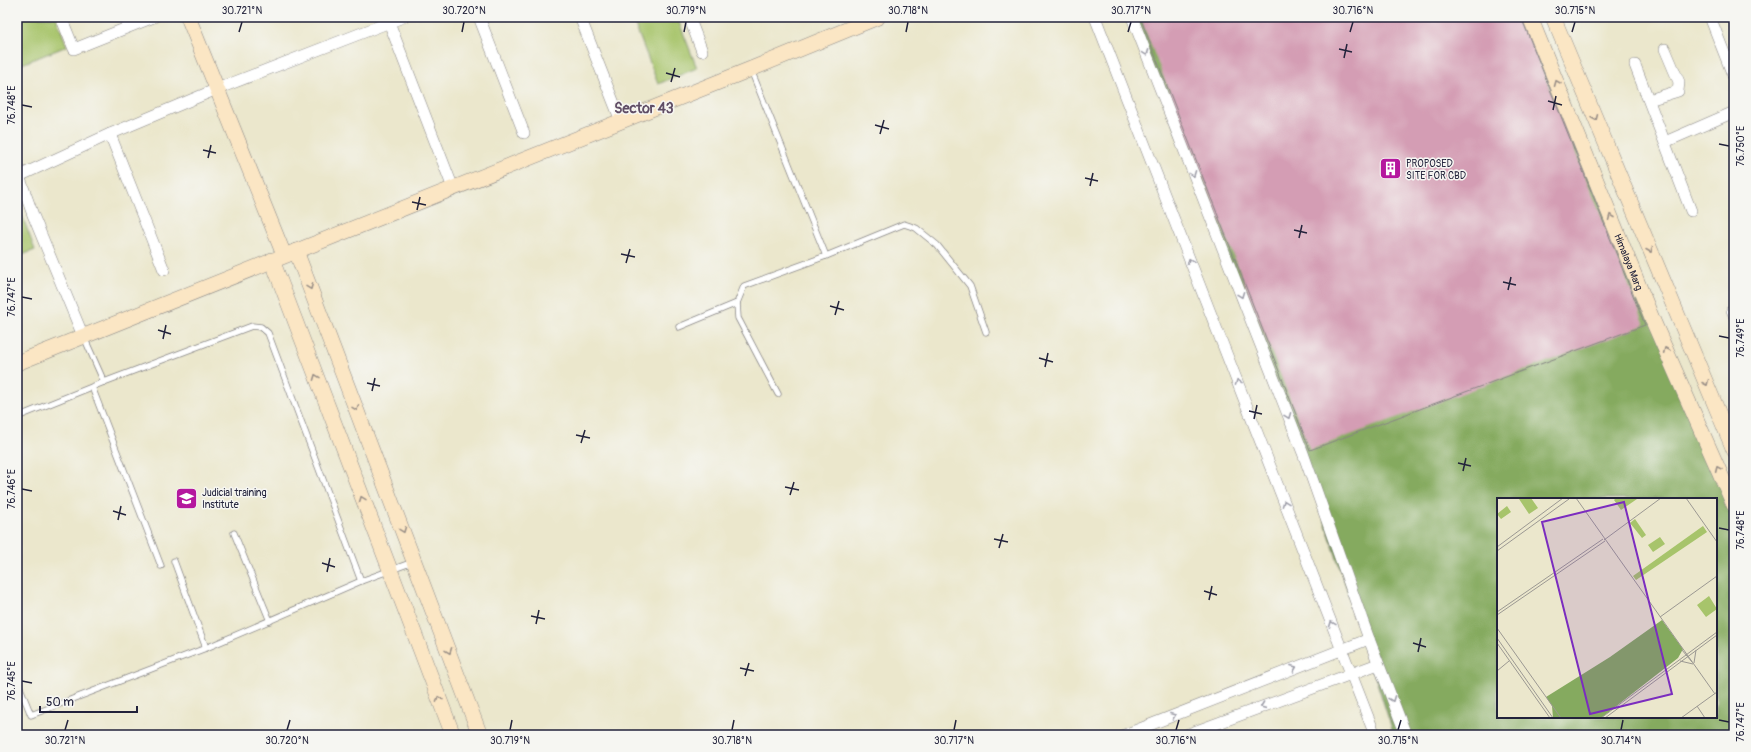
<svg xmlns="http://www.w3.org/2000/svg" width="1751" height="752" font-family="Pangolin,sans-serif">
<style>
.green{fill:#a7c46b;stroke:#647353}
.forest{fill:#85aa5f;stroke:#54664d;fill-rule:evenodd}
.building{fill:#d49db4}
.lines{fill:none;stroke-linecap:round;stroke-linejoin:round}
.lane-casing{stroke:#868484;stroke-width:7}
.street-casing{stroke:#868484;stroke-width:12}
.secondary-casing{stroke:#868484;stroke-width:16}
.lane{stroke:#fff;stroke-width:5.5}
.street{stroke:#fff;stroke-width:11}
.secondary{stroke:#fbe6c4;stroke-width:15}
.oneway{stroke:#9c9ca7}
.oneway2{stroke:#998e86}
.ticks{fill:none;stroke:#22223b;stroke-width:1.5}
.labels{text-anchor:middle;stroke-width:3;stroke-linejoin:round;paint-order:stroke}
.poi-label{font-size:10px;fill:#22223b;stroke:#f6f6f2;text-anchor:start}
.street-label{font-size:10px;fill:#22223b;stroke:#f6f6f2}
.district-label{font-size:14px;font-weight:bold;fill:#604d65;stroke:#f6f6f2}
.inset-road{fill:none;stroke:#9b9892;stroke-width:1}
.view{fill:#7b2cbf;fill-opacity:0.15;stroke:#7b2cbf;stroke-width:2}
.inset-edge{fill:none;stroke:#22223b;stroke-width:2}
.neatline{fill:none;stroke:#22223b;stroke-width:1.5}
.ticks-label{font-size:10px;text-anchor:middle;fill:#22223b}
</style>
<rect width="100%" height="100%" fill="#f6f6f2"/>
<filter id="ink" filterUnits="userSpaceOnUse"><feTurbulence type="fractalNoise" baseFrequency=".025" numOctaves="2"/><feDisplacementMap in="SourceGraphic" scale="8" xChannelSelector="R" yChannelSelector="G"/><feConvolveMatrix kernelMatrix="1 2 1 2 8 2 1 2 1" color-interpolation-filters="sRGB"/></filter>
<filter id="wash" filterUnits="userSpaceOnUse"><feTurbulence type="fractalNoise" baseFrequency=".012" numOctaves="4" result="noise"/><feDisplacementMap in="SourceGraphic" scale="16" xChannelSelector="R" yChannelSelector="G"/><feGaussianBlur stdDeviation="0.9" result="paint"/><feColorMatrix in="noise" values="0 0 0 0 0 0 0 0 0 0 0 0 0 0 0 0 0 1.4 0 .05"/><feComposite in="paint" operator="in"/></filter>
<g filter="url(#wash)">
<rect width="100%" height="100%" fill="#ebe7cc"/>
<g class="green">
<path d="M17,17h39l11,29 -50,20z"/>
<path d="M632,17h45l20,51 -39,16z"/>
<path d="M17,202l18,48 -18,7z"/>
</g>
<path class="forest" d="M1132,17h386l216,488v230h-340l-91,-282zM1498,499h218v218h-218z"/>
<g id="blocks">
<path class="building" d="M1140,17h381l124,308 -335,125z"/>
</g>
</g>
<g filter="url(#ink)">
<use href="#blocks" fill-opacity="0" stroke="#868484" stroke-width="1"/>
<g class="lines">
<defs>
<g id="lane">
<path d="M751,70l75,186"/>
<path d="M679,327l58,-24"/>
<path d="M84,337l20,45"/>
<path d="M92,387l69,179"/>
<path d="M778,394l-40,-76 -1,-15 7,-17 82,-30 78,-32 12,4 21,17 33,41 16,46"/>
<path d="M17,417l87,-35 148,-56 9,1 7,6 93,248"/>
<path d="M234,533l36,88"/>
<path d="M174,561l32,87"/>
<path d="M17,680l14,35 175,-67 155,-67 52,-19"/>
</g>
<g id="street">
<path d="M61,17l13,32 80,-32"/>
<path d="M387,17l66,171"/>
<path d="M479,17l45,116"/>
<path d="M580,17l41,104"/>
<path d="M689,17l13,34"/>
<path d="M1095,17l280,718"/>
<path d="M1132,17l171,436 66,186 37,96"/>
<path d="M1710,17l24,61"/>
<path d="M1635,65l56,146"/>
<path d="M1649,100l29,-9 1,-9 -14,-33"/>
<path d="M110,134l54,136"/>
<path d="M1665,142l69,-30"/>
<path d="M19,176l14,39 50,121"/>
<path d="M17,177l93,-43 107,-45 186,-72"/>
<path d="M1732,310l2,5"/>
<path d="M1124,735l245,-96"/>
<path d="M1186,735l192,-71"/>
</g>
<g id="secondary">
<path d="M188,17l96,238"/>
<path id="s1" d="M1530,17l123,304 81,184"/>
<path d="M1553,17l181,433"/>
<path d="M296,251l184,484"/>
<path d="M272,260l181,475"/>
<path d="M17,363l734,-294 127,-52"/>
</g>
</defs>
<use href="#lane" class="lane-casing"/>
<use href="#street" class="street-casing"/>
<use href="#secondary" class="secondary-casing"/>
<use href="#lane" class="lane"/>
<use href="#street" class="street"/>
<use href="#secondary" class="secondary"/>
</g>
<defs><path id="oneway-chevron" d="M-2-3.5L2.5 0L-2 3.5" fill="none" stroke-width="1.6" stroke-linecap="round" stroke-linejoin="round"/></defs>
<g class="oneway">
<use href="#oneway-chevron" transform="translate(1146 53) rotate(69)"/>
<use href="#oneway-chevron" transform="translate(1193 174) rotate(69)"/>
<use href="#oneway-chevron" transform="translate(1190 261) rotate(-111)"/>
<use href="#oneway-chevron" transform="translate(1241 295) rotate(69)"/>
<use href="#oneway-chevron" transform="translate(1238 382) rotate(-111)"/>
<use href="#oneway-chevron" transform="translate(1288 416) rotate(69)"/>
<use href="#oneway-chevron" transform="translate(1285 503) rotate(-111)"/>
<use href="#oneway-chevron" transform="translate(1332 624) rotate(-111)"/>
<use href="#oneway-chevron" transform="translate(1294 668) rotate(-21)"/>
<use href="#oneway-chevron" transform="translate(1392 699) rotate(69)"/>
<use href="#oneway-chevron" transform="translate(1263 706) rotate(159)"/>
<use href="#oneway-chevron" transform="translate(1173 716) rotate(-21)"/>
</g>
<g class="oneway2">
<use href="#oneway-chevron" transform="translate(1557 83) rotate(-112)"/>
<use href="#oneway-chevron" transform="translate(1595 118) rotate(67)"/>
<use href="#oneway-chevron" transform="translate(1611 217) rotate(-112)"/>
<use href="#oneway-chevron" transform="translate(1650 250) rotate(67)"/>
<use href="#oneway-chevron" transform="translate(310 287) rotate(69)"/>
<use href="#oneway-chevron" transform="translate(1666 350) rotate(-114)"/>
<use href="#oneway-chevron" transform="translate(316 377) rotate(-111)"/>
<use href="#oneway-chevron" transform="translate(1706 383) rotate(67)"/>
<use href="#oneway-chevron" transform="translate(356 408) rotate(69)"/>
<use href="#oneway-chevron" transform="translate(1718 469) rotate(-114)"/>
<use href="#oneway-chevron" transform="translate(362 499) rotate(-111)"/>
<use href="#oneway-chevron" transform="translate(403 530) rotate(69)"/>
<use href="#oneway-chevron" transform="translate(449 651) rotate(69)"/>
<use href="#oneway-chevron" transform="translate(439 699) rotate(-111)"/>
</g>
</g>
<path class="ticks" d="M239,32l3,-10M462,32l2,-10M684,32l2,-10M906,32l2,-10M1128,32l3,-10M1350,32l3,-10M1572,32l3,-10M1339,49l13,3M1344,58l3,-14M666,73l14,4M671,82l4,-14M1548,101l14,4M22,105l10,2M1553,110l3,-14M875,125l14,4M880,134l4,-14M1719,144l10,2M203,150l13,3M208,158l3,-13M1085,178l13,3M1090,186l3,-13M412,202l14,3M417,210l3,-13M1294,230l13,3M1299,238l3,-13M621,254l14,3M626,263l4,-14M1503,282l13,3M1508,290l3,-13M22,297l10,2M830,306l14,4M835,315l4,-14M158,330l13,4M1719,336l10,2M163,339l3,-14M1039,358l14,4M1045,367l3,-14M367,383l13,3M372,391l3,-13M1249,411l13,3M1254,419l3,-14M576,435l14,3M581,443l4,-13M1458,463l13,3M1463,471l3,-13M785,487l14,3M22,489l10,2M790,495l4,-13M113,511l13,4M118,520l3,-14M1719,528l10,2M994,539l14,3M999,548l4,-14M322,563l13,4M327,572l3,-14M1204,591l13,4M1209,600l3,-14M531,616l14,3M536,624l3,-14M1413,643l13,4M1418,652l3,-14M740,668l14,3M745,676l4,-13M22,681l10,2M1719,720l10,2M65,730l3,-10M287,730l3,-10M510,730l2,-10M732,730l2,-10M954,730l2,-10M1176,730l3,-10M1398,730l3,-10M1621,730l2,-10"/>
<defs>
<symbol id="building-square" viewBox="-11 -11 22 22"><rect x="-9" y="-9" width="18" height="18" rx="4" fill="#b5179e" stroke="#f6f6f2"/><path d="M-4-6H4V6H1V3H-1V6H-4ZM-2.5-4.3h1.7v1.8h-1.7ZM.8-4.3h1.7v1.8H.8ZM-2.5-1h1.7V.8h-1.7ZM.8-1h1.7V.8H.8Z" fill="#fff"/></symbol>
<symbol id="university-square" viewBox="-11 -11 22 22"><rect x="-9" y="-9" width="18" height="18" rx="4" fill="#b5179e" stroke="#f6f6f2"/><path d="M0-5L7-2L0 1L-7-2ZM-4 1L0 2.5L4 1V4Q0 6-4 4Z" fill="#fff"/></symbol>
</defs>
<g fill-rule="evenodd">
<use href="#building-square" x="1378" y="156" width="25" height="25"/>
<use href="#university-square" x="174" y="486" width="25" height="25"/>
</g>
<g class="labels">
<g class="poi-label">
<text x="1406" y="167">PROPOSED<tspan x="1406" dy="12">SITE FOR CBD</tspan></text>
<text x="202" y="496">Judicial training<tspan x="202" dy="12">Institute</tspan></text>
</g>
<g class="street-label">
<text dy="4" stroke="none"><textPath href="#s1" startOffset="264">Himalaya Marg</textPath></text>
</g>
<g class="district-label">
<text x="644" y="113">Sector 43</text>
</g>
</g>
<g transform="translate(1497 498)">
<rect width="220" height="220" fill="#ebe7cc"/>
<path d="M34,0l7,10 -9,6 -10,-15zM119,0h21v1l-16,11 -7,-10zM10,8l4,6 -10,7 -4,-5zM138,21l11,16 -4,3 -12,-15zM206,28l4,6 -71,48 -3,-4zM163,39l5,7 -12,8 -5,-7zM212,98l8,13 -11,8 -9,-12z" fill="#a7c46b"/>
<path d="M165,122l21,29 -5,9 -77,60h-48l-1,-12 -6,-9 64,-40z" fill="#85aa5f"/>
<path class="inset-road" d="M79,0l139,196M189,0l31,44M107,42l57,-42M0,49l66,-49M0,53l72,-52M0,114l106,-73M0,117l108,-74M163,119l57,-41M0,130l64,90M0,140l56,80M0,145l53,75M185,152l10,12M183,163l13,3M197,165l2,-13M0,173l12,-10M200,208l8,12M104,220l116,-86M108,220l112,-83M184,220l36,-26"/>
<path class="view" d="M127,4l48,192 -82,20 -48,-192z"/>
<rect width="220" height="220" class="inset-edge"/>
</g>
<rect width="1751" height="752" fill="none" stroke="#f6f6f2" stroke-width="44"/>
<path d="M40 706v6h97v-6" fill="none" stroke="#22223b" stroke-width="2"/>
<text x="46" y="706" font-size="12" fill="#22223b" stroke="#f6f6f2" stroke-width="3" paint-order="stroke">50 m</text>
<rect x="22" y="22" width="1707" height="708" class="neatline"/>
<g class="ticks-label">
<text x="242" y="14">30.721°N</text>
<text x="464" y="14">30.720°N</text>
<text x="686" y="14">30.719°N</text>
<text x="908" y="14">30.718°N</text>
<text x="1131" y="14">30.717°N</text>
<text x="1353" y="14">30.716°N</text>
<text x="1575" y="14">30.715°N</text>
<text transform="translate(11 105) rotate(-90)" y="4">76.748°E</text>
<text transform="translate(1740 146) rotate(-90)" y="4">76.750°E</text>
<text transform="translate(11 297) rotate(-90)" y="4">76.747°E</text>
<text transform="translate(1740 338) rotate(-90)" y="4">76.749°E</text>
<text transform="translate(11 489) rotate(-90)" y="4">76.746°E</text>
<text transform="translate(1740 530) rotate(-90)" y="4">76.748°E</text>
<text transform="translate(11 681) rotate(-90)" y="4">76.745°E</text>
<text transform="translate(1740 722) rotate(-90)" y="4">76.747°E</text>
<text x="65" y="744">30.721°N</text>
<text x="287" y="744">30.720°N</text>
<text x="510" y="744">30.719°N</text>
<text x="732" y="744">30.718°N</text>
<text x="954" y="744">30.717°N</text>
<text x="1176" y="744">30.716°N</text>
<text x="1398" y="744">30.715°N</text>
<text x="1621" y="744">30.714°N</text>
</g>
</svg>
